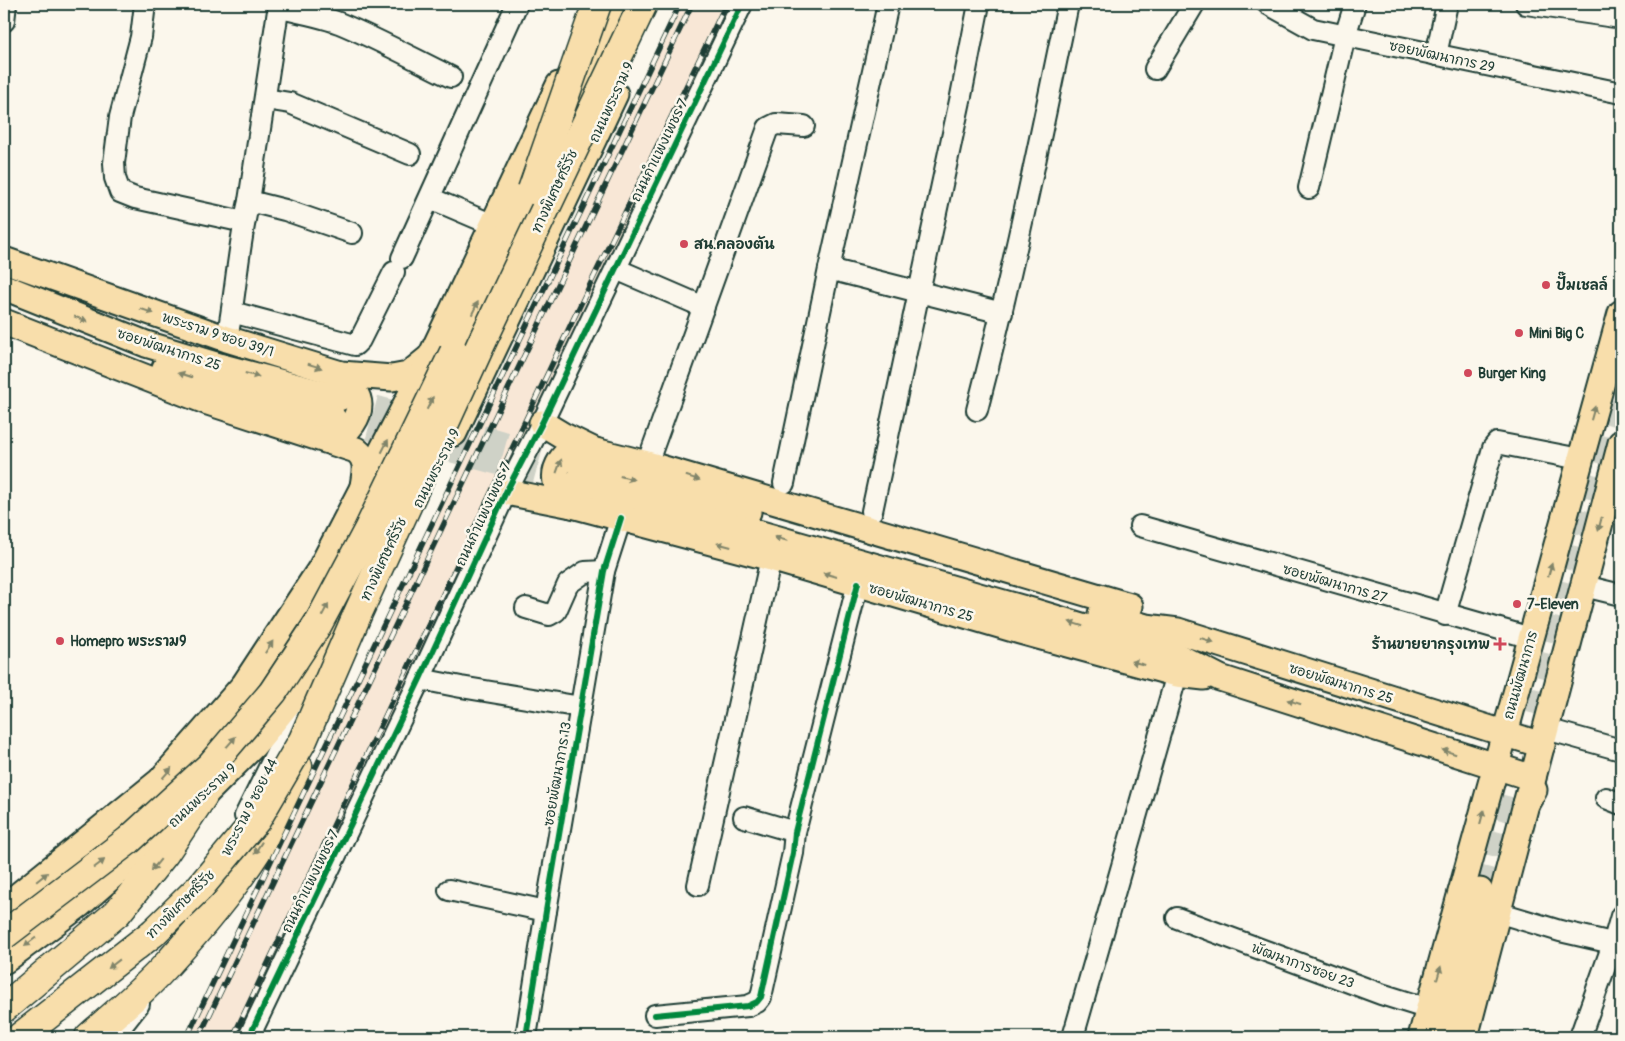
<svg xmlns="http://www.w3.org/2000/svg" width="1625" height="1041" font-family="Pangolin,'Playpen Sans Thai',sans-serif">
<style>
.built{fill:#f8e7d6}
.lines{fill:none;stroke-linecap:round;stroke-linejoin:round}
.major-tunnel{stroke:#cfd2c7;stroke-width:25;stroke-dasharray:25 12;stroke-linecap:butt}
.minor-casing{stroke:#1f3d34;stroke-width:24}
.major-casing{stroke:#1f3d34;stroke-width:29}
.highway-casing{stroke:#1f3d34;stroke-width:31}
.minor{stroke:#fbf7ec;stroke-width:20}
.major{stroke:#f8deab;stroke-width:25}
.highway{stroke:#f8deab;stroke-width:28}
.rail-casing{stroke:#1f3d34;stroke-width:5.5}
.rail{stroke:#fbf7ec;stroke-width:4;stroke-dasharray:11;stroke-linecap:butt}
.highway-bridge-casing{stroke:#1f3d34;stroke-width:31;stroke-linecap:butt}
.highway-bridge{stroke:#f8deab;stroke-width:28}
.cycleway-casing{stroke:#fbf7ec;stroke-width:9}
.cycleway{stroke:#00873e;stroke-width:6}
.oneway{fill:#81856a}
.poi-dot{fill:#d1495b;stroke:#fbf7ec;stroke-width:2}
.labels{text-anchor:middle;stroke-width:5;stroke-linejoin:round;paint-order:stroke}
.street-label{font-size:14px;fill:#1f3d34;stroke:#fbf7ec}
.poi-label{font-size:14px;font-weight:bold;fill:#1f3d34;stroke:#fbf7ec;text-anchor:start}
</style>
<rect width="100%" height="100%" fill="#fbf7ec"/>
<filter id="ink" filterUnits="userSpaceOnUse"><feTurbulence type="fractalNoise" baseFrequency=".02" numOctaves="2"/><feDisplacementMap in="SourceGraphic" scale="10" xChannelSelector="R" yChannelSelector="G"/><feConvolveMatrix kernelMatrix="1 2 1 2 8 2 1 2 1" color-interpolation-filters="sRGB"/></filter>
<g filter="url(#ink)">
<path class="built" d="M677,4h68l-497,1033h-64z"/>
<g class="lines">
<g class="major-tunnel">
<path d="M339,398l241,67"/>
<path d="M333,418l242,65"/>
<path d="M1602,461l19,-75"/>
<path d="M1480,891l118,-450"/>
</g>
<defs>
<g id="minor">
<path d="M145,4l-4,33 -21,80 -6,46 1,15 5,14 15,6 109,24"/>
<path d="M1268,4l45,25 308,64"/>
<path d="M1526,4l95,14"/>
<path d="M279,8c20,4 41,8 60,15 39,16 75,36 112,54"/>
<path d="M4,21l2,-17"/>
<path d="M1436,55l11,-51"/>
<path d="M1155,69l39,-65"/>
<path d="M265,99l25,4 120,51"/>
<path d="M1309,188l36,-152 10,-32"/>
<path d="M430,198l63,27"/>
<path d="M249,201l36,9 67,23"/>
<path d="M402,258l115,-254"/>
<path d="M616,269l88,38"/>
<path d="M829,269l173,44"/>
<path d="M232,312l123,33 5,-5 34,-68"/>
<path d="M227,339c9,-46 11,-93 22,-138l30,-197"/>
<path d="M977,410c35,-134 63,-270 91,-406"/>
<path d="M647,464l121,-336 8,-4 28,2"/>
<path d="M784,483l45,-214 59,-265"/>
<path d="M872,511l89,-415 18,-92"/>
<path d="M1140,526l391,112"/>
<path d="M1584,586l37,9"/>
<path d="M526,608l23,7 7,-4 12,-27 17,-12 19,-1"/>
<path d="M1445,615l45,-156 3,-11 4,-5 83,16"/>
<path d="M420,679l41,8 120,20"/>
<path d="M1550,730l71,20"/>
<path d="M1606,798l15,6"/>
<path d="M245,816l64,-129"/>
<path d="M744,817l51,15"/>
<path d="M698,885l73,-327"/>
<path d="M449,890l97,21"/>
<path d="M1497,912l63,19 61,14"/>
<path d="M1177,918l204,76 48,15"/>
<path d="M655,1015l93,-9 9,-4 4,-5 32,-144 2,-21 63,-249"/>
<path d="M113,1037l26,-33"/>
<path d="M249,1037l171,-358 86,-187 36,-69 200,-419"/>
<path d="M526,1037l20,-126 58,-340 17,-53"/>
<path d="M1073,1037l104,-363"/>
<path d="M1580,1037l33,-93 8,-28"/>
</g>
<g id="major">
<path d="M4,260l223,79 114,35 51,4 16,-3 21,-17"/>
<path d="M4,287l142,57 73,22 120,32"/>
<path d="M4,322l204,80 148,48c13,10 9,22 7,36"/>
<path d="M165,368l47,16 121,34"/>
<path d="M542,423l20,12 33,16 52,13 483,142"/>
<path d="M454,433l161,-339"/>
<path d="M322,438c5,-1 11,0 15,-2 12,-4 22,-19 22,-31 0,-11 -11,-23 -18,-31"/>
<path d="M580,465l168,47"/>
<path d="M575,483l95,25 362,103 139,42 49,25 313,100"/>
<path d="M506,492l66,13 199,53 249,73 157,43 27,3"/>
<path d="M572,505c-5,-7 -14,-14 -16,-23 -3,-14 8,-32 23,-34 4,0 11,2 16,3"/>
<path d="M1101,614l45,13 32,4 364,114"/>
<path d="M1526,804l95,-361"/>
<path d="M4,907l156,-126 84,-96 77,-117 41,-79 69,-133 128,-271"/>
<path d="M4,961l75,-56 124,-109 50,-50 46,-56 46,-66"/>
<path d="M1421,1037c67,-241 133,-483 200,-724"/>
<path d="M1441,1037l39,-146"/>
<path d="M1465,1037l61,-233 8,-14"/>
</g>
<g id="highway">
<path d="M576,95l42,-91"/>
<path d="M454,352l88,-184"/>
<path d="M4,1008l113,-95 48,-60 38,-57"/>
<path d="M20,1037l133,-104"/>
<path d="M89,1037c28,-25 58,-49 83,-78 31,-34 62,-72 87,-111 16,-25 27,-54 39,-82"/>
</g>
</defs>
<use href="#minor" class="minor-casing"/>
<use href="#major" class="major-casing"/>
<use href="#highway" class="highway-casing"/>
<use href="#minor" class="minor"/>
<use href="#major" class="major"/>
<use href="#highway" class="highway"/>
<defs>
<g id="rail">
<path d="M187,1037l493,-1033"/>
<path d="M199,1037l493,-1033"/>
<path d="M233,1037l339,-715 154,-318"/>
</g>
</defs>
<use href="#rail" class="rail-casing"/>
<use href="#rail" class="rail"/>
<defs>
<g id="highway-bridge">
<path d="M532,190l65,-186"/>
<path d="M153,933l48,-47 56,-67 46,-79 55,-127 123,-269 162,-340"/>
<path d="M4,935l125,-95 82,-75 62,-73 45,-68 50,-94 86,-178"/>
</g>
</defs>
<use href="#highway-bridge" class="highway-bridge-casing"/>
<use href="#highway-bridge" class="highway-bridge"/>
<defs>
<g id="cycleway">
<path d="M655,1015l93,-9 9,-4 4,-5 32,-144 2,-21 63,-249"/>
<path d="M249,1037l171,-358 86,-187 36,-69 200,-419"/>
<path d="M526,1037l20,-126 58,-340 17,-53"/>
</g>
</defs>
<use href="#cycleway" class="cycleway-casing"/>
<use href="#cycleway" class="cycleway"/>
</g>
<defs><path id="oneway-solid" d="M-6-.8H1V-3.2L6.5 0L1 3.2V.8H-6Z" transform="scale(1.25)"/></defs>
<g class="oneway">
<use href="#oneway-solid" transform="translate(475 308) rotate(-64)"/>
<use href="#oneway-solid" transform="translate(147 311) rotate(19)"/>
<use href="#oneway-solid" transform="translate(81 319) rotate(21)"/>
<use href="#oneway-solid" transform="translate(315 366) rotate(17)"/>
<use href="#oneway-solid" transform="translate(185 375) rotate(-162)"/>
<use href="#oneway-solid" transform="translate(252 375) rotate(15)"/>
<use href="#oneway-solid" transform="translate(430 403) rotate(-64)"/>
<use href="#oneway-solid" transform="translate(1593 413) rotate(-74)"/>
<use href="#oneway-solid" transform="translate(385 446) rotate(-63)"/>
<use href="#oneway-solid" transform="translate(559 466) rotate(-70)"/>
<use href="#oneway-solid" transform="translate(627 478) rotate(15)"/>
<use href="#oneway-solid" transform="translate(693 478) rotate(17)"/>
<use href="#oneway-solid" transform="translate(1600 524) rotate(104)"/>
<use href="#oneway-solid" transform="translate(781 539) rotate(-164)"/>
<use href="#oneway-solid" transform="translate(724 545) rotate(-165)"/>
<use href="#oneway-solid" transform="translate(1550 570) rotate(-74)"/>
<use href="#oneway-solid" transform="translate(830 575) rotate(-164)"/>
<use href="#oneway-solid" transform="translate(325 610) rotate(-62)"/>
<use href="#oneway-solid" transform="translate(1076 624) rotate(-163)"/>
<use href="#oneway-solid" transform="translate(1207 640) rotate(18)"/>
<use href="#oneway-solid" transform="translate(269 647) rotate(-57)"/>
<use href="#oneway-solid" transform="translate(1138 663) rotate(-165)"/>
<use href="#oneway-solid" transform="translate(1294 702) rotate(-162)"/>
<use href="#oneway-solid" transform="translate(231 742) rotate(-49)"/>
<use href="#oneway-solid" transform="translate(1449 752) rotate(-163)"/>
<use href="#oneway-solid" transform="translate(167 773) rotate(-49)"/>
<use href="#oneway-solid" transform="translate(1482 817) rotate(-75)"/>
<use href="#oneway-solid" transform="translate(258 848) rotate(122)"/>
<use href="#oneway-solid" transform="translate(99 864) rotate(-37)"/>
<use href="#oneway-solid" transform="translate(156 865) rotate(129)"/>
<use href="#oneway-solid" transform="translate(42 877) rotate(-39)"/>
<use href="#oneway-solid" transform="translate(30 942) rotate(143)"/>
<use href="#oneway-solid" transform="translate(114 964) rotate(142)"/>
<use href="#oneway-solid" transform="translate(1439 973) rotate(-74)"/>
</g>
</g>
<g class="poi-dot">
<circle cx="684" cy="244" r="5"/>
<circle cx="1546" cy="285" r="5"/>
<circle cx="1519" cy="333" r="5"/>
<circle cx="1468" cy="373" r="5"/>
<circle cx="1517" cy="604" r="5"/>
<circle cx="60" cy="641" r="5"/>
<path d="M1497.5 636.5h5v5h5v5h-5v5h-5v-5h-5v-5h5z"/>
</g>
<g class="labels">
<g class="street-label">
<text transform="translate(1442 56) rotate(12)" y="5">ซอยพัฒนาการ 29</text>
<text transform="translate(611 102) rotate(-65)" y="5">ถนนพระราม 9</text>
<text transform="translate(659 150) rotate(-64)" y="5">ถนนกำแพงเพชร 7</text>
<text transform="translate(554 191) rotate(-65)" y="5">ทางพิเศษศรีรัช</text>
<text transform="translate(218 334) rotate(18)" y="5">พระราม 9 ซอย 39/1</text>
<text transform="translate(169 349) rotate(18)" y="5">ซอยพัฒนาการ 25</text>
<text transform="translate(436 468) rotate(-63)" y="5">ถนนพระราม 9</text>
<text transform="translate(483 514) rotate(-65)" y="5">ถนนกำแพงเพชร 7</text>
<text transform="translate(383 559) rotate(-65)" y="5">ทางพิเศษศรีรัช</text>
<text transform="translate(1335 583) rotate(16)" y="5">ซอยพัฒนาการ 27</text>
<text transform="translate(921 602) rotate(16)" y="5">ซอยพัฒนาการ 25</text>
<text transform="translate(1520 675) rotate(-74)" y="5">ถนนพัฒนาการ</text>
<text transform="translate(1341 683) rotate(17)" y="5">ซอยพัฒนาการ 25</text>
<text transform="translate(557 774) rotate(-80)" y="5">ซอยพัฒนาการ 13</text>
<text transform="translate(202 795) rotate(-43)" y="5">ถนนพระราม 9</text>
<text transform="translate(249 807) rotate(-63)" y="5">พระราม 9 ซอย 44</text>
<text transform="translate(310 881) rotate(-64)" y="5">ถนนกำแพงเพชร 7</text>
<text transform="translate(180 904) rotate(-45)" y="5">ทางพิเศษศรีรัช</text>
<text transform="translate(1303 965) rotate(20)" y="5">พัฒนาการซอย 23</text>
</g>
<g class="poi-label">
<text x="694" y="249">สน.คลองตัน</text>
<text x="1556" y="290">ปั๊มเชลล์</text>
<text x="1529" y="338">Mini Big C</text>
<text x="1478" y="378">Burger King</text>
<text x="1527" y="609">7-Eleven</text>
<text x="70" y="646">Homepro พระราม9</text>
<text x="1490" y="649" text-anchor="end">ร้านขายยากรุงเทพ</text>
</g>
</g>
<rect width="1625" height="1041" fill="none" stroke="#fbf7ec" stroke-width="20"/>
<rect x="10" y="10" width="1605" height="1021" fill="none" stroke="#1f3d34" stroke-width="2" filter="url(#ink)"/>
</svg>
